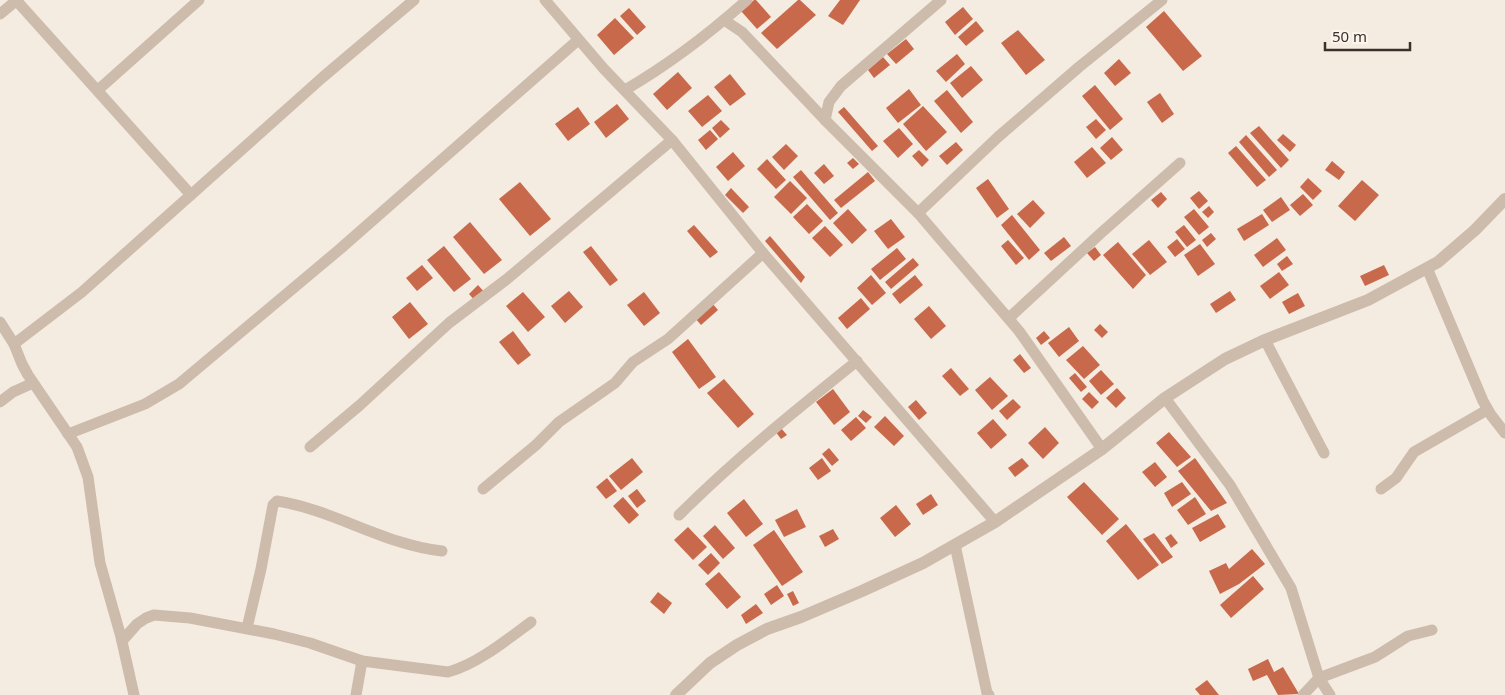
<svg xmlns="http://www.w3.org/2000/svg" width="1505" height="695" font-family="'Noto Sans',sans-serif">
<style>
.building{fill:#c8694b}
.lines{fill:none;stroke-linecap:round;stroke-linejoin:round}
.minor{stroke:#cdbbac;stroke-width:11}
.tertiary{stroke:#cdbbac;stroke-width:12}
</style>
<rect width="100%" height="100%" fill="#f4ebe1"/>
<g class="building">
<path d="M754,0h2l15,17 -14,12 -16,-18z"/>
<path d="M798,0h2l16,15 -39,34 -16,-16z"/>
<path d="M840,0h20l-17,25 -15,-9z"/>
<path d="M963,7l10,12 -18,16 -10,-13z"/>
<path d="M629,8l17,19 -9,8 -17,-19z"/>
<path d="M1164,11l38,45 -19,15 -37,-44z"/>
<path d="M615,18l19,20 -20,17 -17,-20z"/>
<path d="M976,21l8,10 -18,15 -8,-9z"/>
<path d="M1018,30l27,30 -19,15 -25,-32z"/>
<path d="M906,39l8,10 -18,15 -9,-10z"/>
<path d="M957,54l8,10 -19,18 -10,-11z"/>
<path d="M883,57l7,8 -16,13 -6,-8z"/>
<path d="M1119,59l12,14 -16,13 -11,-13z"/>
<path d="M971,66l12,14 -21,18 -12,-15z"/>
<path d="M678,72l14,16 -25,22 -14,-16z"/>
<path d="M730,74l16,20 -16,12 -16,-19z"/>
<path d="M1095,85l28,34 -13,11 -28,-34z"/>
<path d="M909,89l12,16 -23,18 -12,-15z"/>
<path d="M947,90l26,32 -12,11 -27,-32z"/>
<path d="M1160,93l14,21 -12,9 -15,-21z"/>
<path d="M708,95l14,16 -20,16 -14,-16z"/>
<path d="M617,104l12,15 -23,19 -12,-16z"/>
<path d="M923,106l24,26 -21,19 -23,-27z"/>
<path d="M578,107l12,17 -22,17 -13,-17z"/>
<path d="M844,107l34,39 -6,5 -34,-39z"/>
<path d="M1096,119l10,11 -10,9 -10,-12z"/>
<path d="M721,120l9,9 -10,9 -8,-10z"/>
<path d="M1259,126l30,34 -8,8 -31,-35z"/>
<path d="M899,128l14,16 -15,14 -15,-17z"/>
<path d="M710,130l8,9 -12,11 -8,-10z"/>
<path d="M1283,134l13,11 -6,7 -13,-12z"/>
<path d="M1246,135l31,35 -8,7 -30,-35z"/>
<path d="M1112,137l11,13 -12,10 -11,-12z"/>
<path d="M956,142l7,8 -16,15 -8,-9z"/>
<path d="M786,144l12,12 -14,14 -12,-13z"/>
<path d="M1236,146l30,34 -9,7 -29,-34z"/>
<path d="M1092,147l14,16 -19,15 -13,-16z"/>
<path d="M919,150l10,10 -7,7 -10,-11z"/>
<path d="M733,152l12,14 -17,15 -12,-14z"/>
<path d="M853,158l6,6 -6,5 -6,-6z"/>
<path d="M767,159l19,21 -10,9 -19,-20z"/>
<path d="M1332,161l13,11 -6,8 -14,-10z"/>
<path d="M824,164l10,12 -10,8 -10,-11z"/>
<path d="M801,170l37,43 -8,7 -37,-43z"/>
<path d="M868,172l7,9 -34,27 -7,-8z"/>
<path d="M1308,178l14,13 -9,9 -13,-13z"/>
<path d="M988,179l21,30 -12,9 -21,-30z"/>
<path d="M1362,180l17,15 -24,26 -17,-15z"/>
<path d="M790,181l17,17 -16,16 -17,-17z"/>
<path d="M520,182l31,37 -21,17 -31,-37z"/>
<path d="M731,188l18,19 -6,6 -18,-18z"/>
<path d="M1199,191l9,10 -9,8 -9,-11z"/>
<path d="M1161,192l6,7 -9,9 -7,-8z"/>
<path d="M1303,194l10,11 -13,11 -10,-11z"/>
<path d="M1281,197l9,13 -18,12 -9,-12z"/>
<path d="M1033,200l12,13 -15,15 -13,-14z"/>
<path d="M807,204l16,17 -14,13 -16,-17z"/>
<path d="M1209,206l5,6 -6,6 -6,-6z"/>
<path d="M848,209l19,21 -15,14 -19,-21z"/>
<path d="M1194,209l15,18 -10,8 -15,-18z"/>
<path d="M1262,214l7,11 -25,16 -7,-12z"/>
<path d="M1012,215l28,35 -11,10 -28,-35z"/>
<path d="M891,219l14,18 -17,12 -14,-18z"/>
<path d="M470,222l32,38 -18,14 -31,-37z"/>
<path d="M694,225l24,27 -8,6 -23,-27z"/>
<path d="M1184,225l12,15 -9,7 -12,-15z"/>
<path d="M825,226l18,19 -13,12 -18,-19z"/>
<path d="M1211,233l5,6 -9,8 -5,-7z"/>
<path d="M770,236l35,41 -4,6 -36,-42z"/>
<path d="M1064,237l7,9 -20,15 -7,-8z"/>
<path d="M1277,238l9,12 -23,17 -9,-12z"/>
<path d="M1177,239l8,10 -10,8 -8,-10z"/>
<path d="M1008,240l16,18 -8,7 -15,-19z"/>
<path d="M1149,240l18,22 -17,13 -18,-21z"/>
<path d="M1118,242l28,33 -13,14 -30,-34z"/>
<path d="M1200,244l15,20 -17,12 -14,-21z"/>
<path d="M444,246l27,33 -17,13 -27,-32z"/>
<path d="M591,246l27,34 -8,6 -27,-34z"/>
<path d="M1095,247l6,8 -7,6 -7,-8z"/>
<path d="M897,248l9,11 -26,21 -9,-11z"/>
<path d="M1287,256l6,8 -11,7 -5,-7z"/>
<path d="M913,258l6,7 -28,24 -6,-7z"/>
<path d="M422,265l11,13 -16,13 -11,-13z"/>
<path d="M1384,265l5,10 -24,11 -5,-10z"/>
<path d="M1279,272l10,13 -19,14 -10,-13z"/>
<path d="M871,275l15,18 -14,12 -15,-17z"/>
<path d="M915,275l8,10 -23,19 -8,-10z"/>
<path d="M478,285l8,9 -10,8 -7,-8z"/>
<path d="M569,291l14,16 -18,16 -14,-17z"/>
<path d="M1230,291l6,9 -20,13 -6,-9z"/>
<path d="M523,292l22,25 -17,15 -22,-26z"/>
<path d="M644,292l16,21 -16,13 -17,-21z"/>
<path d="M1298,293l7,13 -16,8 -7,-12z"/>
<path d="M861,298l9,11 -23,20 -9,-11z"/>
<path d="M410,302l18,22 -19,15 -17,-22z"/>
<path d="M712,303l6,7 -17,15 -6,-7z"/>
<path d="M929,306l17,20 -15,13 -17,-20z"/>
<path d="M1100,324l8,8 -6,6 -8,-8z"/>
<path d="M1069,327l10,14 -20,16 -11,-14z"/>
<path d="M513,331l18,24 -13,10 -19,-23z"/>
<path d="M1044,331l6,7 -9,7 -5,-7z"/>
<path d="M688,339l28,38 -17,12 -27,-37z"/>
<path d="M1083,346l17,19 -16,14 -18,-19z"/>
<path d="M1020,354l11,14 -7,5 -11,-13z"/>
<path d="M951,368l18,21 -9,7 -18,-20z"/>
<path d="M1101,370l13,14 -13,11 -12,-14z"/>
<path d="M1075,373l12,14 -6,5 -12,-14z"/>
<path d="M990,377l18,19 -16,14 -17,-20z"/>
<path d="M724,379l30,35 -16,14 -31,-35z"/>
<path d="M1117,388l9,10 -10,10 -10,-10z"/>
<path d="M833,389l17,23 -16,13 -18,-23z"/>
<path d="M1089,392l10,10 -7,7 -10,-10z"/>
<path d="M1013,399l8,8 -14,13 -8,-9z"/>
<path d="M916,400l11,13 -8,7 -11,-13z"/>
<path d="M863,410l9,7 -6,6 -8,-7z"/>
<path d="M885,416l19,20 -10,10 -20,-19z"/>
<path d="M856,417l10,11 -15,13 -10,-11z"/>
<path d="M993,419l14,16 -16,14 -14,-16z"/>
<path d="M780,427l7,8 -6,4 -6,-8z"/>
<path d="M1045,427l14,16 -16,16 -15,-16z"/>
<path d="M1169,432l22,25 -14,10 -21,-24z"/>
<path d="M829,448l10,12 -7,6 -10,-12z"/>
<path d="M632,458l11,14 -22,18 -12,-14z"/>
<path d="M822,458l9,13 -13,9 -9,-12z"/>
<path d="M1022,458l7,8 -14,11 -7,-9z"/>
<path d="M1195,458l32,45 -16,8 -33,-40z"/>
<path d="M1155,462l12,15 -12,10 -13,-15z"/>
<path d="M607,478l10,13 -11,8 -10,-12z"/>
<path d="M1084,482l35,37 -17,16 -35,-38z"/>
<path d="M1182,482l9,12 -19,13 -8,-14z"/>
<path d="M637,489l9,12 -9,7 -9,-12z"/>
<path d="M931,494l7,11 -15,10 -7,-11z"/>
<path d="M623,497l16,18 -10,9 -16,-18z"/>
<path d="M1195,497l11,17 -18,11 -11,-15z"/>
<path d="M744,499l19,25 -17,13 -19,-24z"/>
<path d="M896,505l15,19 -16,13 -15,-19z"/>
<path d="M797,509l9,18 -22,10 -9,-17z"/>
<path d="M1218,514l8,13 -26,15 -8,-14z"/>
<path d="M1126,524l33,41 -21,15 -32,-39z"/>
<path d="M715,525l20,23 -12,11 -20,-23z"/>
<path d="M688,527l19,20 -14,13 -19,-20z"/>
<path d="M833,529l6,10 -14,8 -6,-11z"/>
<path d="M774,530l29,42 -21,14 -29,-41z"/>
<path d="M1154,533l19,24 -11,7 -19,-25z"/>
<path d="M1171,534l7,9 -7,5 -6,-10z"/>
<path d="M1252,549l13,15 -26,20 -19,10 -11,-23 17,-8 3,6z"/>
<path d="M711,553l9,10 -12,12 -10,-10z"/>
<path d="M719,572l22,25 -14,12 -22,-25z"/>
<path d="M1253,576l11,13 -33,29 -11,-13z"/>
<path d="M777,585l7,11 -13,9 -7,-11z"/>
<path d="M793,591l6,12 -6,3 -6,-12z"/>
<path d="M658,592l14,11 -8,11 -14,-12z"/>
<path d="M756,604l7,9 -17,11 -5,-9z"/>
<path d="M1268,659l6,13 9,-5 16,27 -21,1 -11,-20 -14,6 -5,-12z"/>
<path d="M1207,680l12,15h-19l-5,-6z"/>
</g>
<g class="lines">
<g class="minor">
<path d="M16,0l175,195"/>
<path d="M545,0l59,69 68,71 91,113 232,269"/>
<path d="M0,14l17,-14"/>
<path d="M724,20l18,12 83,88 93,93 101,118 83,118"/>
<path d="M98,90l101,-90"/>
<path d="M625,90c43,-25 85,-57 122,-90"/>
<path d="M825,120l4,-18 12,-16 100,-86"/>
<path d="M918,213l80,-76 81,-70 83,-67"/>
<path d="M1427,268l56,133 8,14 14,18"/>
<path d="M1009,318l92,-85 79,-70"/>
<path d="M0,322l14,22 8,20 6,11 49,72 11,30 12,86 21,74 13,58"/>
<path d="M1265,340l59,113"/>
<path d="M14,344l68,-52 241,-215 91,-77"/>
<path d="M1165,398l65,87 61,103 28,90 11,17"/>
<path d="M0,402l13,-10 20,-9"/>
<path d="M68,434l77,-30 34,-20 161,-135 238,-209"/>
<path d="M310,447l50,-42 89,-82 58,-44 165,-139"/>
<path d="M483,489l53,-44 23,-23 56,-39 18,-21 35,-23 95,-86"/>
<path d="M1381,489l15,-11 18,-26 73,-42"/>
<path d="M679,515c56,-56 117,-105 178,-154"/>
<path d="M955,545l32,148 2,2"/>
<path d="M247,628l14,-59 12,-64 4,-4c57,9 108,44 165,50"/>
<path d="M122,641l15,-17 9,-6 8,-3 36,3 84,16 36,9 52,18 86,11c28,-7 60,-33 83,-50"/>
<path d="M356,695l6,-34"/>
<path d="M1303,695l16,-17 56,-21 33,-21 24,-6"/>
</g>
<path class="tertiary" d="M676,695l34,-32 27,-18 30,-16 34,-12 61,-26 61,-28 72,-41 107,-73 63,-51 60,-39 40,-19 103,-40 70,-38 37,-32 30,-31"/>
</g>
<path d="M1325 42v8h85v-8" fill="none" stroke="#3b302b" stroke-width="2.5"/>
<text x="1332" y="42" font-size="15" fill="#3b302b" stroke="#fbf5ee" stroke-width="4" paint-order="stroke">50 m</text>
</svg>
